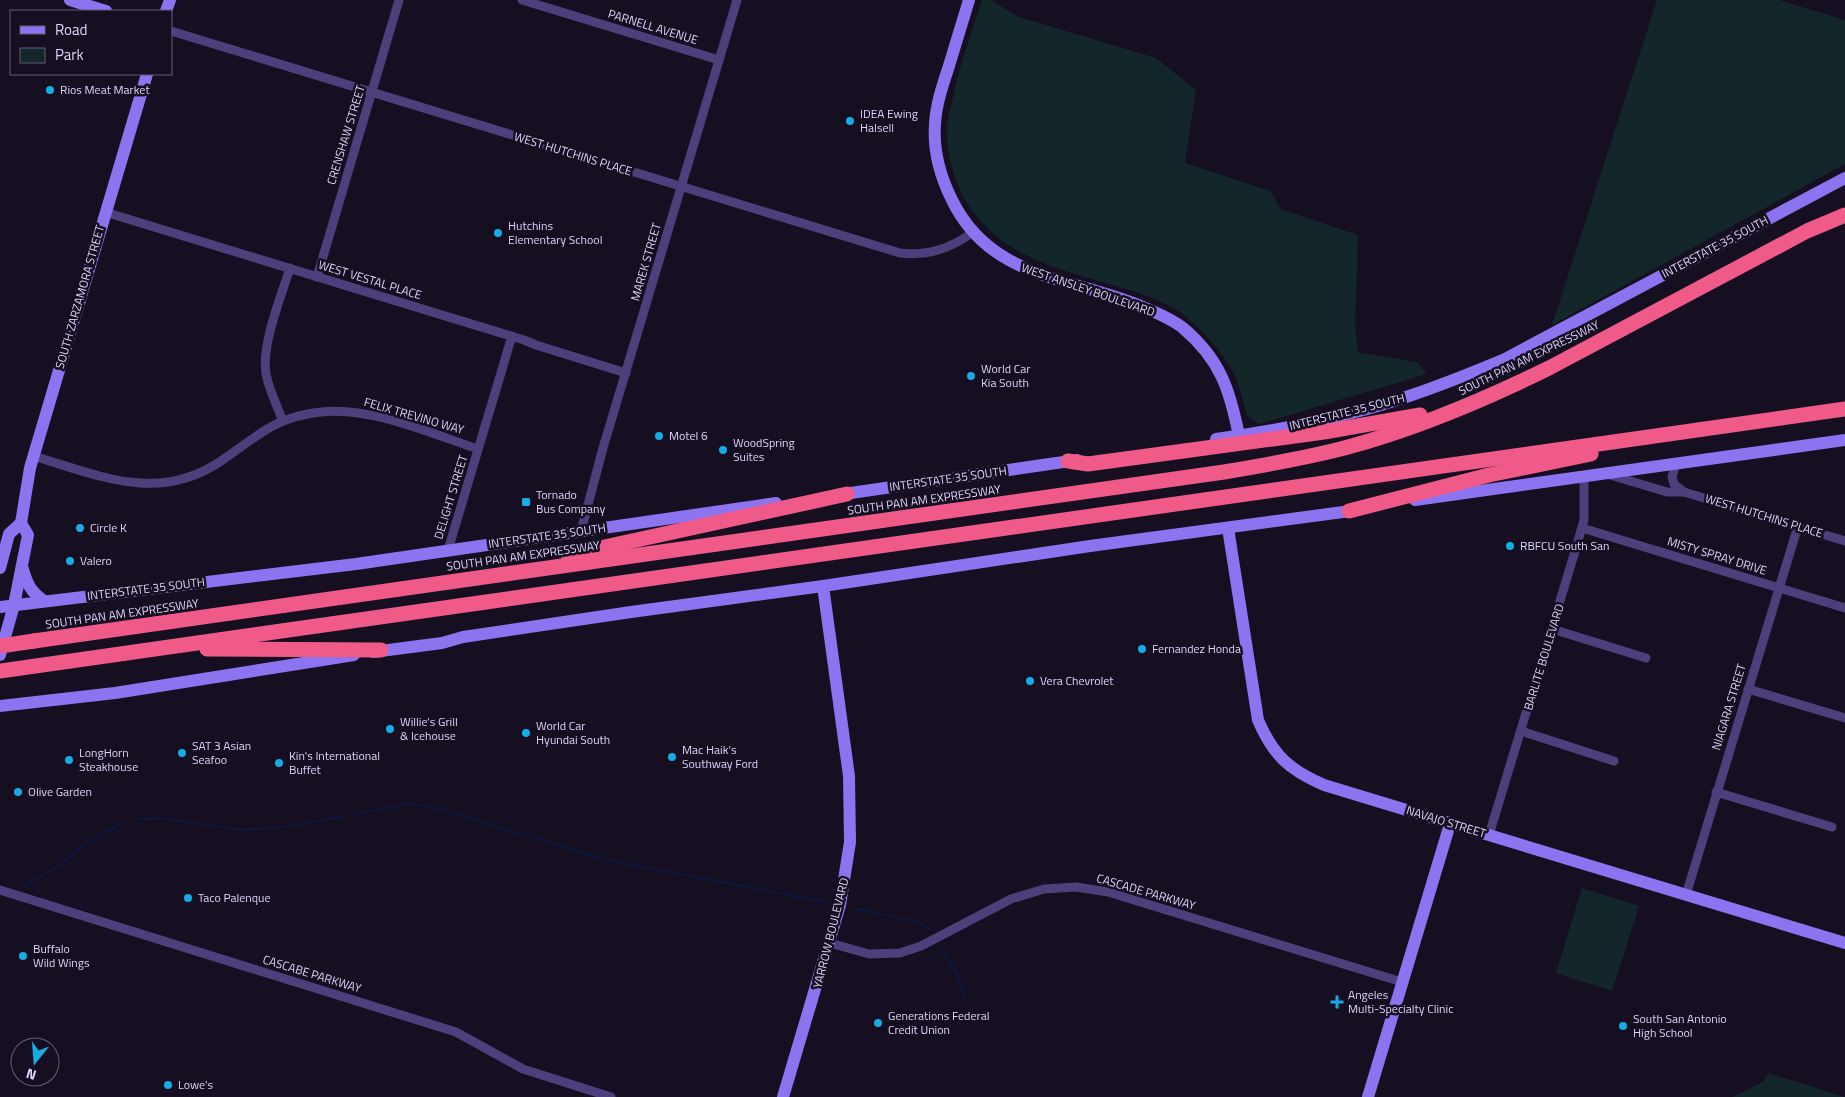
<svg xmlns="http://www.w3.org/2000/svg" width="1845" height="1097" font-family="'Titillium Web',sans-serif">
<style>
.green{fill:#13272a}
.lines{fill:none;stroke-linecap:round;stroke-linejoin:round}
.stream{stroke:#0e173b;stroke-width:2.5}
.street{stroke:#4c3f7b;stroke-width:9}
.secondary{stroke:#8c74f1;stroke-width:12}
.highway{stroke:#ef5a88;stroke-width:15}
.highway-bridge{stroke:#ef5a88;stroke-width:15}
.poi-dot{fill:#16ace4;stroke:#150f21;stroke-width:2}
.labels{text-anchor:middle;stroke-width:5;stroke-linejoin:round;paint-order:stroke}
.street-label{font-size:12px;fill:#dfd3fb;stroke:#150f21}
.poi-label{font-size:12px;fill:#dfd3fb;stroke:#150f21;text-anchor:start}
</style>
<rect width="100%" height="100%" fill="#150f21"/>
<g class="green">
<path d="M982,0h10l24,16 140,42 40,32 -11,73 85,28 11,18 77,26 -3,91 3,26 59,10 10,12 -168,50 -12,-8c-3,-11 -6,-22 -9,-33 -9,-24 -36,-55 -57,-70 -17,-12 -38,-19 -59,-25 -60,-19 -118,-28 -155,-85 -14,-23 -21,-51 -20,-79 1,-7 3,-15 5,-22 7,-35 19,-68 30,-102z"/>
<path d="M1657,0h122l66,20v144l-293,161z"/>
<path d="M1582,888l57,18 -27,85 -56,-18z"/>
<path d="M1768,1073l77,24h-112l30,-15z"/>
</g>
<g class="lines">
<g class="stream">
<path d="M355,814l53,-10 21,2 178,54 219,42"/>
<path d="M138,819l21,-1 84,12 41,-3 56,-10"/>
<path d="M23,887l37,-22 25,-21 36,-20"/>
<path d="M857,909l61,13 12,7"/>
<path d="M940,947l17,27 8,22"/>
</g>
<g class="street">
<path d="M522,0l197,60"/>
<path d="M171,31l729,222c28,3 50,-4 73,-21"/>
<path d="M105,212l419,128 12,5 90,28"/>
<path d="M317,277l82,-277"/>
<path d="M283,421c-6,-15 -14,-31 -17,-47 -5,-29 15,-77 24,-106"/>
<path d="M33,456c65,19 125,48 188,5 37,-25 53,-44 100,-49 49,-6 111,22 157,37"/>
<path d="M1676,464l-4,13 2,7 10,8"/>
<path d="M1610,475l57,17h17l161,49"/>
<path d="M1582,528l263,80"/>
<path d="M581,531l22,-83 134,-448"/>
<path d="M448,550l64,-214"/>
<path d="M1552,629l94,29"/>
<path d="M1748,689l97,29"/>
<path d="M1521,731l93,30"/>
<path d="M1716,792l116,35"/>
<path d="M1489,835l87,-287 8,-28v-44"/>
<path d="M0,890l456,142 67,37 88,28"/>
<path d="M1686,895l112,-369"/>
<path d="M830,943l39,11 31,-1 21,-7 90,-47 33,-10 32,-2 32,5 294,90"/>
</g>
<g class="secondary">
<path d="M70,0l36,11"/>
<path d="M969,0c-7,23 -14,46 -21,69 -6,18 -12,36 -13,55 -2,27 5,52 17,76 39,80 120,77 191,107 14,6 29,12 40,21 37,31 47,62 56,108"/>
<path d="M166,11l4,-11"/>
<path d="M1216,439c65,-9 131,-22 193,-43 33,-11 65,-24 96,-37l340,-181"/>
<path d="M837,495l240,-35"/>
<path d="M1415,500l430,-60"/>
<path d="M1228,528l30,192c15,35 31,50 66,65l521,158"/>
<path d="M0,568l9,-34 12,-11"/>
<path d="M23,569c4,15 8,23 21,32"/>
<path d="M0,607l356,-43 420,-61"/>
<path d="M373,652l69,-9 21,-6 168,-25 192,-26 267,-40 268,-36"/>
<path d="M0,655l14,-50 14,-70 -7,-12 9,-55 117,-394"/>
<path d="M0,706l115,-13 239,-38"/>
<path d="M783,1097l57,-192 10,-63 -1,-66 -26,-190"/>
<path d="M1368,1097l82,-273"/>
</g>
<g class="highway">
<path d="M1068,461l20,3 236,-32 96,-17"/>
<path d="M1349,511l140,-36 102,-21"/>
<path d="M568,555l279,-61"/>
<path d="M34,641l1190,-169c42,-7 83,-14 124,-25 70,-19 136,-47 201,-79l258,-137 38,-16"/>
<path d="M207,649l174,1"/>
<path d="M0,671l1845,-262"/>
</g>
<path class="highway-bridge" d="M0,646l34,-5"/>
</g>
<g class="poi-dot">
<circle cx="50" cy="90" r="5"/>
<circle cx="850" cy="121" r="5"/>
<circle cx="498" cy="233" r="5"/>
<circle cx="971" cy="376" r="5"/>
<circle cx="659" cy="436" r="5"/>
<circle cx="723" cy="450" r="5"/>
<rect x="521" y="497" width="10" height="10" rx="2.5"/>
<circle cx="80" cy="528" r="5"/>
<circle cx="1510" cy="546" r="5"/>
<circle cx="70" cy="561" r="5"/>
<circle cx="1142" cy="649" r="5"/>
<circle cx="1030" cy="681" r="5"/>
<circle cx="390" cy="729" r="5"/>
<circle cx="526" cy="733" r="5"/>
<circle cx="182" cy="753" r="5"/>
<circle cx="672" cy="757" r="5"/>
<circle cx="69" cy="760" r="5"/>
<circle cx="279" cy="763" r="5"/>
<circle cx="18" cy="792" r="5"/>
<circle cx="188" cy="898" r="5"/>
<circle cx="23" cy="956" r="5"/>
<path d="M1334.5 994.5h5v5h5v5h-5v5h-5v-5h-5v-5h5z"/>
<circle cx="878" cy="1023" r="5"/>
<circle cx="1623" cy="1026" r="5"/>
<circle cx="168" cy="1085" r="5"/>
</g>
<g class="labels">
<g class="street-label">
<text transform="translate(653 27) rotate(17)" y="4">PARNELL AVENUE</text>
<text transform="translate(346 135) rotate(-73)" y="4">CRENSHAW STREET</text>
<text transform="translate(573 154) rotate(17)" y="4">WEST HUTCHINS PLACE</text>
<text transform="translate(1715 247) rotate(-28)" y="4">INTERSTATE 35 SOUTH</text>
<text transform="translate(646 262) rotate(-74)" y="4">MAREK STREET</text>
<text transform="translate(370 280) rotate(17)" y="4">WEST VESTAL PLACE</text>
<text transform="translate(1088 290) rotate(19)" y="4">WEST ANSLEY BOULEVARD</text>
<text transform="translate(80 297) rotate(-74)" y="4">SOUTH ZARZAMORA STREET</text>
<text transform="translate(1529 358) rotate(-26)" y="4">SOUTH PAN AM EXPRESSWAY</text>
<text transform="translate(1347 412) rotate(-14)" y="4">INTERSTATE 35 SOUTH</text>
<text transform="translate(414 416) rotate(16)" y="4">FELIX TREVINO WAY</text>
<text transform="translate(948 479) rotate(-8)" y="4">INTERSTATE 35 SOUTH</text>
<text transform="translate(451 497) rotate(-73)" y="4">DELIGHT STREET</text>
<text transform="translate(924 500) rotate(-8)" y="4">SOUTH PAN AM EXPRESSWAY</text>
<text transform="translate(1764 516) rotate(17)" y="4">WEST HUTCHINS PLACE</text>
<text transform="translate(547 536) rotate(-8)" y="4">INTERSTATE 35 SOUTH</text>
<text transform="translate(523 556) rotate(-8)" y="4">SOUTH PAN AM EXPRESSWAY</text>
<text transform="translate(1717 556) rotate(17)" y="4">MISTY SPRAY DRIVE</text>
<text transform="translate(146 589) rotate(-7)" y="4">INTERSTATE 35 SOUTH</text>
<text transform="translate(122 614) rotate(-8)" y="4">SOUTH PAN AM EXPRESSWAY</text>
<text transform="translate(1544 657) rotate(-73)" y="4">BARLITE BOULEVARD</text>
<text transform="translate(1729 707) rotate(-73)" y="4">NIAGARA STREET</text>
<text transform="translate(1446 822) rotate(17)" y="4">NAVAJO STREET</text>
<text transform="translate(1146 892) rotate(16)" y="4">CASCADE PARKWAY</text>
<text transform="translate(831 933) rotate(-76)" y="4">YARROW BOULEVARD</text>
<text transform="translate(312 974) rotate(17)" y="4">CASCABE PARKWAY</text>
</g>
<g class="poi-label">
<text x="60" y="94">Rios Meat Market</text>
<text x="860" y="118">IDEA Ewing<tspan x="860" dy="14">Halsell</tspan></text>
<text x="508" y="230">Hutchins<tspan x="508" dy="14">Elementary School</tspan></text>
<text x="981" y="373">World Car<tspan x="981" dy="14">Kia South</tspan></text>
<text x="669" y="440">Motel 6</text>
<text x="733" y="447">WoodSpring<tspan x="733" dy="14">Suites</tspan></text>
<text x="536" y="499">Tornado<tspan x="536" dy="14">Bus Company</tspan></text>
<text x="90" y="532">Circle K</text>
<text x="1520" y="550">RBFCU South San</text>
<text x="80" y="565">Valero</text>
<text x="1152" y="653">Fernandez Honda</text>
<text x="1040" y="685">Vera Chevrolet</text>
<text x="400" y="726">Willie's Grill<tspan x="400" dy="14">&amp; Icehouse</tspan></text>
<text x="536" y="730">World Car<tspan x="536" dy="14">Hyundai South</tspan></text>
<text x="192" y="750">SAT 3 Asian<tspan x="192" dy="14">Seafoo</tspan></text>
<text x="682" y="754">Mac Haik's<tspan x="682" dy="14">Southway Ford</tspan></text>
<text x="79" y="757">LongHorn<tspan x="79" dy="14">Steakhouse</tspan></text>
<text x="289" y="760">Kin's International<tspan x="289" dy="14">Buffet</tspan></text>
<text x="28" y="796">Olive Garden</text>
<text x="198" y="902">Taco Palenque</text>
<text x="33" y="953">Buffalo<tspan x="33" dy="14">Wild Wings</tspan></text>
<text x="1348" y="999">Angeles<tspan x="1348" dy="14">Multi-Specialty Clinic</tspan></text>
<text x="888" y="1020">Generations Federal<tspan x="888" dy="14">Credit Union</tspan></text>
<text x="1633" y="1023">South San Antonio<tspan x="1633" dy="14">High School</tspan></text>
<text x="178" y="1089">Lowe's</text>
</g>
</g>
<rect x="10" y="10" width="162" height="65" fill="#150f21" stroke="#665d78"/>
<rect x="20" y="26" width="25" height="8" fill="#8c74f1" stroke="#665d78"/>
<text x="55" y="35" font-size="15" fill="#dfd3fb">Road</text>
<rect x="20" y="48" width="25" height="15" fill="#13272a" stroke="#665d78"/>
<text x="55" y="60" font-size="15" fill="#dfd3fb">Park</text>
<g transform="translate(35 1062) rotate(197)"><circle r="24" fill="#150f21" stroke="#665d78"/>
<path d="M0-4L9 19L0 12L-9 19Z" fill="#16ace4"/>
<text y="-8" font-size="14" font-weight="bold" text-anchor="middle" fill="#dfd3fb">N</text>
</g>
</svg>
